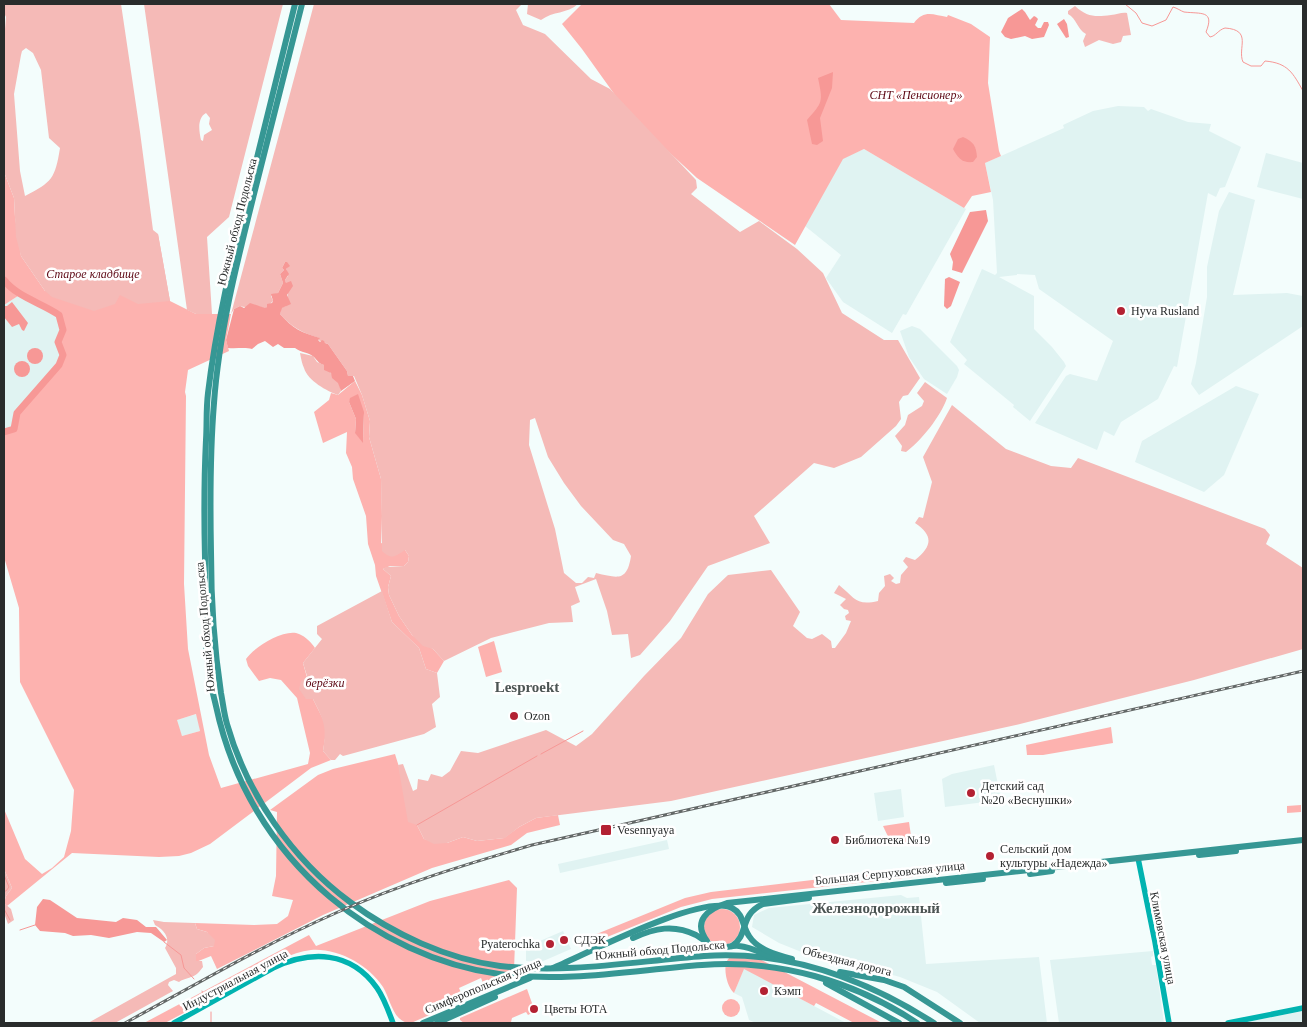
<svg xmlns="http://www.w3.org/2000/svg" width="1307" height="1027" font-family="Georgia,serif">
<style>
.built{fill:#e0f3f2}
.green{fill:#fdb2af;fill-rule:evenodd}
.forest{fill:#f5bab7;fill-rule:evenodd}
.water{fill:#f79896}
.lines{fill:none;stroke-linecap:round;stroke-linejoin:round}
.stream{stroke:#f79896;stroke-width:1}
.river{stroke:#f79896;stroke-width:7}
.secondary{stroke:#01b3b0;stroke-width:5.5}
.primary{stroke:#369794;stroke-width:6}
.rail-casing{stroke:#636867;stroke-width:3}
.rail{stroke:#fff;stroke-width:1;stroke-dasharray:4;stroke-linecap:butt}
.poi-dot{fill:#b32132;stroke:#fff;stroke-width:2}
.labels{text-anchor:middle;stroke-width:5;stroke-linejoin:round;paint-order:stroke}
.park-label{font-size:12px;font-style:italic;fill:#5d0814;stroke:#fff}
.street-label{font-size:12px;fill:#292c2c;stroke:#fff}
.poi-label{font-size:12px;fill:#292c2c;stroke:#fff;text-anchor:start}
.quarter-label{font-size:15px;font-weight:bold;fill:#4c5453;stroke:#fff}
</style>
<rect width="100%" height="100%" fill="#f3fdfc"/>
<g class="built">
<path d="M1118,106l26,1 4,4 3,-2 37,13 23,2 -2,7 32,16 -16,40 -5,1 -4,9 -8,-4 -31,174 -3,-1 -16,33 -37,23 -7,14 -10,-5 -7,19 -62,-27 31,-47 4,-2 27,7 16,-40 -74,-52 -4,-14 -18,-1v1l-18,2 35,19v33l18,18 12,15 2,4 -36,55 -17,-14 1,-2 -50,-41 3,-4 -17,-18 32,-73 13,6 2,-2 -4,-73 -8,-37 79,-35 -1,-3 30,-14z"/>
<path d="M864,149l102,60 -60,106 -3,-1 -11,19 -49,-31 -17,-24 15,-23 -36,-29 38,-68z"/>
<path d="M1266,153l37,10v36l-46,-12z"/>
<path d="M1229,192l26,8 -22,95 54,-2 16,3v30l-104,69 -8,-11 5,-21 11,-66v-30l12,-56z"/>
<path d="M21,294l25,12 13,9 4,15 -5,12 5,13 -4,10 -42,48 -3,16 -10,3v-127z"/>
<path d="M912,326l8,3 37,37 2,4 -2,7 -10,17 -23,-15 -15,-22 -9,-26z"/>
<path d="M1236,386l23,8 -35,81 -20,17 -69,-30 7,-21z"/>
<path d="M197,714l3,17 -18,5 -6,-16z"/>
<path d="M994,765l7,35 -56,7 -3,-28 10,-5z"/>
<path d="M901,789l3,28 -26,4 -4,-28z"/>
<path d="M667,840l2,9 -109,24 -2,-9z"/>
<path d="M901,895l6,3 12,-1 7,67 113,-7 8,66h-67l-43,-31 -37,-15 -22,-6 -25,-3 -39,-11 -35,-14 -27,-16 2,-12 15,-7z"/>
<path d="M563,931l8,18 -30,13 -15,-1v-14z"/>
<path d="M1153,951v5l-2,1 1,8h4l8,58h-105l-9,-63z"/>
<path d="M744,968l70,38 32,17h-90l-7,-3 -7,-23 -8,-4z"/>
<path d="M1303,1011v12h-62z"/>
</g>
<g class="green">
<path d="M582,4h247l12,16 73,3c10,-14 20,-8 33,-6l1,-2 23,9 19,13 -2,46 11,68 2,5 -16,7 6,29 -19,4 -8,12 -100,-59 -21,10 -48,86 -98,-67 -67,-62 -48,-67 -20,-25z"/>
<path d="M4,172l10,26 1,19 6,39 24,35 113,-57 12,67 26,13h35l-5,26 3,11 -41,19 -3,22 1,4 -2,188 4,65 21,106 12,33 87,-24 2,-11 -13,-55 -16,-18 -11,-2 -11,3 -11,-15 -2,-7c8,-12 39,-31 53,-25 7,3 12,8 16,14l-12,15 10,36 11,22 2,11 -3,19 8,9 -20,8 -101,76 -19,9 -12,3 -20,1 -87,-4 -65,53 -3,-3 2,-7 6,-8 -8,-19v-60l21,50 17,15 10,-6 12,-11 7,-26 3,-41 -54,-108 -1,-74 -15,-51v-125l10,-3 3,-16 42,-48 4,-10 -5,-13 5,-12 -4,-15 -13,-9 -25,-12 -17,11zM196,714l4,17 -18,5 -5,-16z"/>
<path d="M355,381l7,14 8,26 -1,16 12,42 1,37 -1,27 24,7 4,6 -1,6 -4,4h-14l-7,3 8,7 -3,11 1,8 10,21 13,19 21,14 11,12 -7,12 -11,-4 -7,-21 -27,-26 -16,-46 -1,-11 -7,-21 -2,-28 -13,-37 -1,-12 -6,-14 1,-21 -24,11 -9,-31 15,-12 2,-7 7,2zM351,398l13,17 -1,27 -8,-10 1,-13 -7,-17z"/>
<path d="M494,641l8,31 -16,5 -8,-30z"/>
<path d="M1111,727l2,16 -70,12h-16l-1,-10z"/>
<path d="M395,754l22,71 7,14 23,4 16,-6 14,4 27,-3 15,-11 17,-9 22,-3 2,10 -33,8 -16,12 -79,23 -109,47 -106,54 -6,-13 -15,6v-8l8,-6 10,-2 -7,-14 -10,-3 -2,-6 59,2 23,-1 11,-8 5,-16 -21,-4 4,-20 1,-64 -7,-2 48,-35 15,-6z"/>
<path d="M1301,805v7l-14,1v-7z"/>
<path d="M909,822l3,21 -20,2 -9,-19z"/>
<path d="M938,865l2,9 -228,25 -31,8 -101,41 -3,-6 108,-44 26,-6z"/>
<path d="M509,880l8,8 -3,82 -14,6 2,6 -16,8 -5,-12 -22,10 5,12 -53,23c-18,0 -20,-23 -28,-36 -15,-22 -44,-39 -72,-37 -22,2 -43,17 -62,28 -28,15 -56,30 -84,45h-21l165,-88 7,11 114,-45z"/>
<circle cx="722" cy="927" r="18"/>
<path d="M737,953h11l134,70h-28l-38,-20 -2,3 -70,-37 -10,24c-7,-6 -11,-24 -7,-32 2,-4 7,-6 10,-8z"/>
<path d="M527,989l6,17 -3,2 2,5 -4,2 -2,-3 -14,6 -1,4 -3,1h-44l-4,-3v-2z"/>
<circle cx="731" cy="1008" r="9"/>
</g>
<g class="forest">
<path d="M4,4h117l19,128 13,98 5,4 12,67 -32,3 -18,-9 -5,9 -21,7 -42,-14 -7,-6 -24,-35 -5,-19 -2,-39 -10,-26v-131l2,-24 -2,-4zM26,48l7,5 8,17 8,68 11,10c-5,31 -8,34 -35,48l-5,-25 -6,-77 7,-39 1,-4z"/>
<path d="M144,4h139l-54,213 -22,20 5,77h-16l-9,-4zM206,113l4,5 -1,6 3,6 -8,5 -1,6 -2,-1c-2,-9 -4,-22 5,-27z"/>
<path d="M314,4h208l-6,6 7,15 22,9 46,45 19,10 86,91 1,8 -6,6 49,38 19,-11 38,28 26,24 19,40 42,27h14l22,38 -12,17 -5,1 -4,6 2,17 -5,7 -35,31 -27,11 -20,-5 -60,53 16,27 -62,23 -38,55 -30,34 -9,3 -3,-24 -16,1 -5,-24 -11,-32 -21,8 5,15 -9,4 2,16 -24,1 -58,15 -47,23 -11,-12 -10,-3 -11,-11 -13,-19 -10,-21 -1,-8 3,-11 -8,-7 3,-2 18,-1 4,-4 1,-6 -4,-6c-11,7 -13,10 -23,1l-1,-72 -12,-42 1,-16 -8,-26 -8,-19h-6l-1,-5 -19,-27 -10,-4 1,-2c-16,-5 -28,-11 -39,-24l1,-6 5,-2 2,-13 -3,-13 3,-4 -2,-7 2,-2 -3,-5 -3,6 2,2 -4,4 3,9 -5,10 -7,3 2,5 -8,8c-9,-6 -17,0 -25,-3l-6,3 -3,5zM535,418l13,39 16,26 17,23 32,34 11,4 7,12c-4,26 -13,22 -35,17l-2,5 -6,-1 -6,6h-6l-12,-10 -9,-44 -26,-84 1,-25z"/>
<path d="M528,4h50c-11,10 -25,7 -37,16l-14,-6z"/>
<path d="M1075,6c12,11 20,11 36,9 6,0 10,-3 16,-2l4,22 -8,1 -2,6 -8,2 -14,-4 -14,7 -2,-6 3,-7c-9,-5 -9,-15 -18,-20v-3z"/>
<path d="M300,353l13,3 4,6 7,3 15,18 2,8 -3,4c-11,-4 -30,-14 -34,-27 -2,-4 -3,-10 -4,-15z"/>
<path d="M925,382l22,16c-6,18 -26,43 -41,54l-5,-1 1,-5 -7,-10 10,-11 3,-10 14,-9 2,-5 -7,-8z"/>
<path d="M952,405l54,44 45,17 20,2 7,-10 187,71 5,6 -4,9 37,24v81l-109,31 -174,44 -349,77 -135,17 -17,9 -14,11 -28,3 -14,-4 -16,6 -13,1 -10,-5 -7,-14 -9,-3 -10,-57 5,-1 10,27 4,-2 1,-10 10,2 3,-7 11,3 8,-6 11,-20 17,2 68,-23 30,16 16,-12 52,-58 37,-38 27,-44 20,-19 43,-5 29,42 -7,14 14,12 5,1 10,-5 9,7 1,7h3l11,-15 5,-12 -5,-1 -1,-4 4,-3 -1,-3 -4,-1 -4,-4 6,-6 -12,-6 5,-8c16,13 17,21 39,16l1,-8 6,-7 -1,-10 6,-2 4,4 -3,3 5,3 4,-1 1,-8 7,-8 -5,-6 3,-4 9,3c17,-14 19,-24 0,-37l4,-6 4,1 9,-36 -9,-25z"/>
<path d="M382,591l10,31 27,26 7,21 11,4 3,24 -8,7 4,23 -12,7 -81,22 -3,-2 -5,6h-4l-8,-9c4,-25 1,-30 -10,-52h-7l-7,-10 2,-8 6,-5 -4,-13 19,-24 -5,-5v-8z"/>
<path d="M4,869l8,19 -6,8 -2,7 7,6 3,11 -6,4 -4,-11z"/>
<path d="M153,920l11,2 31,1 2,6 10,3 8,8 -1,6 -10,2 -8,6v7h6l1,6c-3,4 -7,9 -12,10 -5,2 -8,2 -12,5l-5,-2 -5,2 -1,3 5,6 -58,32h-27l88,-49v-6l-11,-20c6,-10 -1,-18 -10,-23z"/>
</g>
<g class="water">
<path d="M1022,9l3,3 5,8 4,-4 2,1 2,2 -3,6 3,3h3l3,-6h4l1,3 -5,12 -12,2 -7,-3 -14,3 -6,-2 -4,-5 7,-14z"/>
<path d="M1064,19l3,5 2,13 -3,1 -9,-14z"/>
<path d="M833,72l-1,16 -12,30 3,23 -6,4 -5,-1 -5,-24c16,-18 16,-18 11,-42z"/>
<path d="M963,137c11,5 13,9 14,20l-4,5c-11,1 -15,-4 -20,-13l5,-10z"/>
<path d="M986,210l2,11 -26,52 -10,-3 1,-8 -3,-8 20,-42z"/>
<path d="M285,262h2l3,4 -4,3 3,5 -4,6 1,3 5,-2 2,5 -6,9 4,9 -9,4 -2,6c12,14 22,19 40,24l-2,2 2,2 2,-2 2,1 1,2 3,1 19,27 1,5h5l2,5 -14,10 -3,-8 -6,-5 -1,-5 -7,-3v-5c-6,-2 -6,-4 -10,-8 -5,-5 -13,-4 -19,-9h-11l-6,-4 -5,3 -8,-6 -7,3 -6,5c-7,-2 -16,0 -24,-1l-2,-8 8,-31 6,-3 4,2 6,-5 15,5 2,-1v-3l5,-1 1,-2 -2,-7 7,-1 5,-10 -3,-9 4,-4 -2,-2z"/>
<path d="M949,277l11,5 -9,24 -4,3 -3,-3 1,-27z"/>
<path d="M12,302l16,21 -4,8 -2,-1 -3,-6 -7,3 -8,-10v-11h3z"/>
<circle cx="35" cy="356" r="8"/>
<circle cx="22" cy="369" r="8"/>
<path d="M358,394l6,18 -1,31 -8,-10 1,-14 -7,-17 1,-4z"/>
<path d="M43,899l7,1 27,18 39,4 7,-4 14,2 9,7h10l11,13 -3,2 -13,-9 -14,-1 -28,6 -18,-3 -18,1 -8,-3 -25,-2 -5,-6 2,-18z"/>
</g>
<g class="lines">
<g class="stream">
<path d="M1125,4l11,9 6,10 10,3 14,-6 7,-13c4,1 8,4 11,5 17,2 31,-2 22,20l4,5c6,-1 8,-7 15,-9 28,2 12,20 18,34l8,4h10l4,-5c23,2 28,12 38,30"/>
<path d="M541,754l42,-23"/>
<path d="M417,825l120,-69"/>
<path d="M4,875l5,12 -3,4h-2"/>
<path d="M4,909l6,11"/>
<path d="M20,930l15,-5"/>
<path d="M164,942l17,13 3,13 10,11"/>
<path d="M202,991l3,7"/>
<path d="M211,1012v11"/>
</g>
<path class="river" d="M4,280c13,17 38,23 55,35l4,15 -5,12 5,13 -4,10 -42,48 -3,16 -10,3"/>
<g class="secondary">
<path d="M1138,858l17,84 14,81"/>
<path d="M174,1023l99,-55c38,-18 78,-17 104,20 7,10 12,24 16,35"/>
<path d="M1228,1023l75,-15"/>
</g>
<g class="primary">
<path d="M295,4c-15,63 -31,126 -47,190 -16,66 -32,132 -40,199 -2,16 -1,32 -2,47 -2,40 -2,78 -1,118 0,36 -1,73 3,109 1,13 5,26 8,39 16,75 55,141 114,191 47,40 108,69 169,77 68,9 135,-4 203,-9 76,-6 152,16 215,58"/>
<path d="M302,4c-16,63 -32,127 -48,190 -17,68 -35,139 -40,209 -4,49 -4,99 -3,149 0,47 3,95 10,141 2,10 3,21 6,31 20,70 65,135 123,178 43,32 97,57 150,64 69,8 136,-5 204,-10 84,-6 161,23 230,67"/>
<path d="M1199,855l37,-4"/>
<path d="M1030,874l22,-3"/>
<path d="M946,883l37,-4"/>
<path d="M633,938c22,-10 41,-14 63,-3 7,4 13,10 20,12 8,2 15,-2 23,-1 12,1 22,7 33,11"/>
<path d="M707,941c-15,-20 1,-32 20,-38l576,-63"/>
<path d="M732,946c18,-12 6,-30 31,-42l46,-6"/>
<path d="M553,968c33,-14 150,-75 179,-60 12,6 10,18 17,28 9,14 28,19 43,23"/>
<path d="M840,972l44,8 20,7 56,36"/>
<path d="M826,983l73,40"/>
<path d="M423,1023l107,-45"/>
<path d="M437,1023l58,-26"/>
</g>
<defs>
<path id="rail" d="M125,1023c70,-38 140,-79 213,-111 63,-28 129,-48 194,-67l771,-174"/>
</defs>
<use href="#rail" class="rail-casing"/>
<use href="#rail" class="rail"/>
</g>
<g class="poi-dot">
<circle cx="1121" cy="311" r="5"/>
<circle cx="514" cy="716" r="5"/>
<circle cx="971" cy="793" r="5"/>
<rect x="600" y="824" width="12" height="12" rx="2.5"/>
<circle cx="835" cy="840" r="5"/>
<circle cx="990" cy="856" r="5"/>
<circle cx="564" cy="940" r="5"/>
<circle cx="550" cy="944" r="5"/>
<circle cx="764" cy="991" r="5"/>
<circle cx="534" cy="1009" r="5"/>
</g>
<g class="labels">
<g class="park-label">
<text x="916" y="99">СНТ «Пенсионер»</text>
<text x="93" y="278">Старое кладбище</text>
<text x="325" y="687">берёзки</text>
</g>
<g class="street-label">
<text transform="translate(237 222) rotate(-76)" y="4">Южный обход Подольска</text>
<text transform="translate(205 627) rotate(-95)" y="4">Южный обход Подольска</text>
<text transform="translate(890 873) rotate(-6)" y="4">Большая Серпуховская улица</text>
<text transform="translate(1163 938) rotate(79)" y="4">Климовская улица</text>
<text transform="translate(660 950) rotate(-5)" y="4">Южный обход Подольска</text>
<text transform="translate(847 961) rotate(14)" y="4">Объездная дорога</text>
<text transform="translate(235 980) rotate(-28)" y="4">Индустриальная улица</text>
<text transform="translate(483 986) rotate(-23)" y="4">Симферопольская улица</text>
</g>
<g class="poi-label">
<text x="1131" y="315">Hyva Rusland</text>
<text x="524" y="720">Ozon</text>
<text x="981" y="790">Детский сад<tspan x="981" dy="14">№20 «Веснушки»</tspan></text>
<text x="617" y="834">Vesennyaya</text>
<text x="845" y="844">Библиотека №19</text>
<text x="1000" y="853">Сельский дом<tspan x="1000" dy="14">культуры «Надежда»</tspan></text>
<text x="574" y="944">СДЭК</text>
<text x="540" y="948" text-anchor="end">Pyaterochka</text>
<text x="774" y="995">Кэмп</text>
<text x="544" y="1013">Цветы ЮТА</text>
</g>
<g class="quarter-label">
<text x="527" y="692">Lesproekt</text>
<text x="876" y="913">Железнодорожный</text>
</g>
</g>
<rect width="1307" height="1027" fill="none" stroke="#292c2c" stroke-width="10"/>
</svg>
